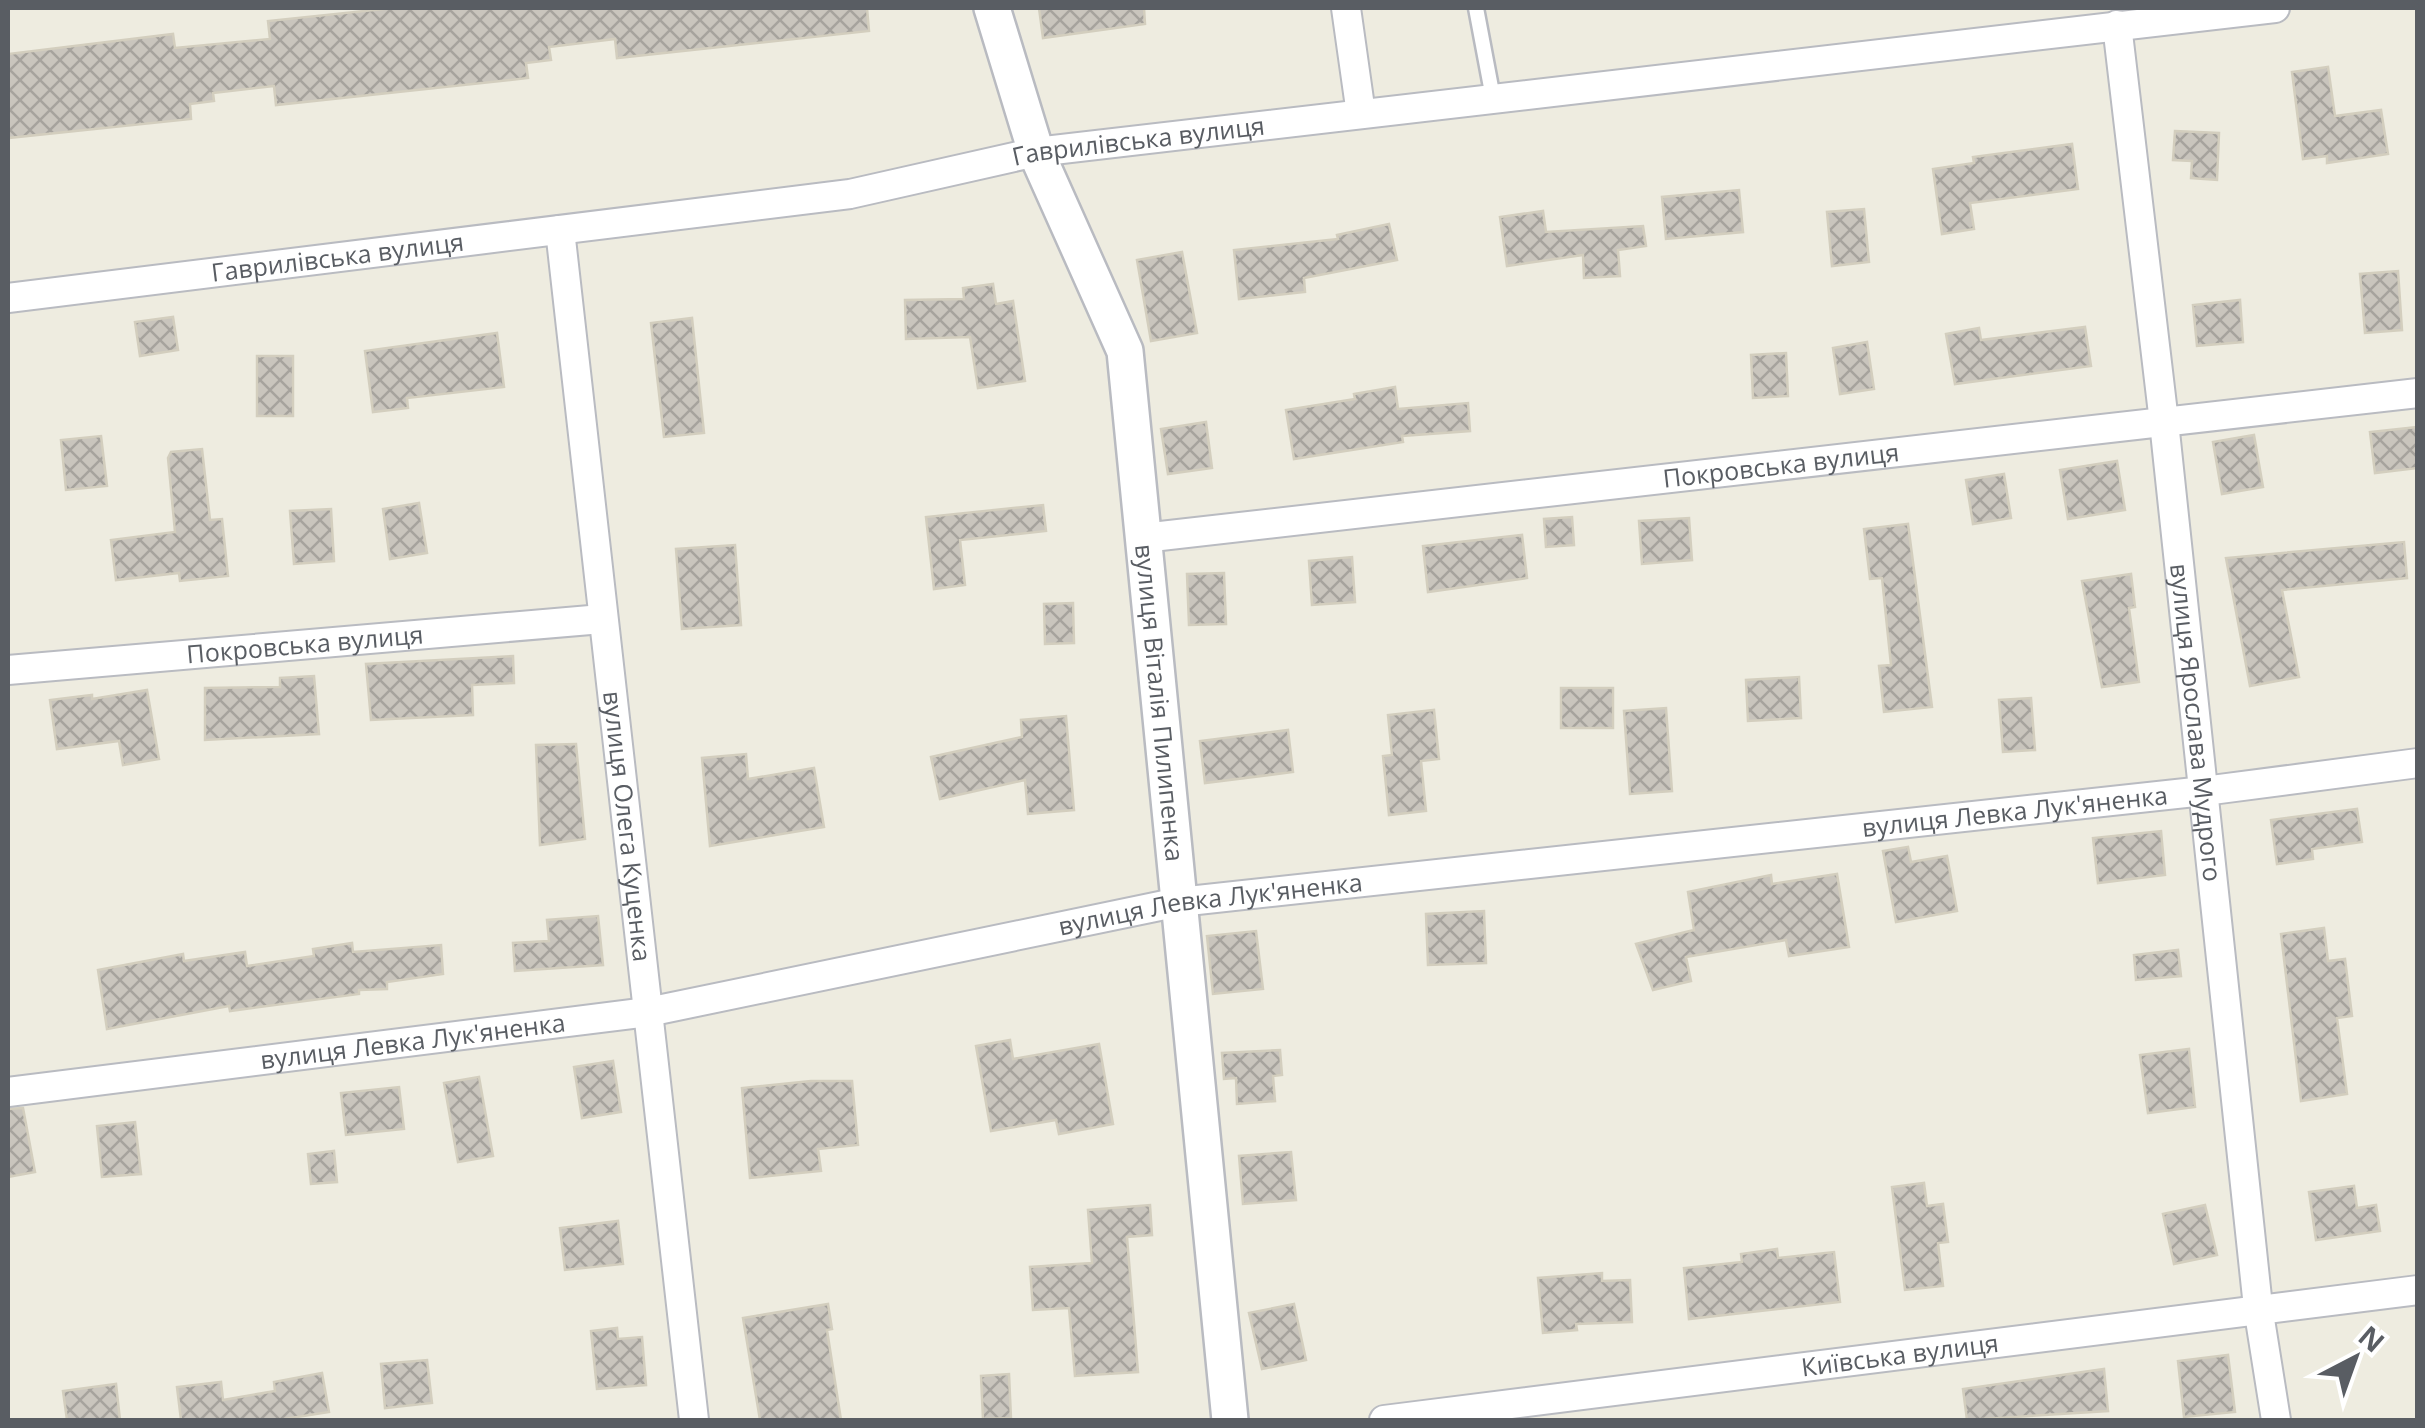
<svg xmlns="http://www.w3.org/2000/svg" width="2425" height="1428" font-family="'Open Sans',sans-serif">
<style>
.building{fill:url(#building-cross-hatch);stroke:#d3cebe;stroke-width:2.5}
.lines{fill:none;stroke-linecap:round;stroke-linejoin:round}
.service-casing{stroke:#b9bbc1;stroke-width:19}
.minor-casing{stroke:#b9bbc1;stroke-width:32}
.tertiary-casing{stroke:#b9bbc1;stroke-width:40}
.service{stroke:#fff;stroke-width:14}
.minor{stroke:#fff;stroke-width:28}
.tertiary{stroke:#fff;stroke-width:35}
.labels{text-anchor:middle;stroke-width:8;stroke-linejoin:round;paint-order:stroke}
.street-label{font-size:25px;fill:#595d63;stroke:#fff}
</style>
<defs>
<pattern id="building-cross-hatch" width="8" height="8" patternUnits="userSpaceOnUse" patternTransform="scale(2.5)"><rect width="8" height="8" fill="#c9c5bd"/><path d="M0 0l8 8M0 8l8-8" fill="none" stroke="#a6a39d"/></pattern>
</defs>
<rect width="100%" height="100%" fill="#eeece0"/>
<g class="building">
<path d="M393,8h474l2,23 -252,27 -2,-19 -66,8 2,13 -25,3 2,15 -252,27 -2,-19 -61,7 1,8 -24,3 1,15 -183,19v-84l165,-20 2,14 95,-9 -2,-18z"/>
<path d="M1039,8h105l1,16 -102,14z"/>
<path d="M2328,67l7,49 46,-6 7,44 -61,9v-7l-24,3 -11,-87z"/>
<path d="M2175,131l44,2 -2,47 -26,-2 1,-17 -19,-1z"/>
<path d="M2072,144l6,45 -108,14 4,26 -32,5 -9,-65 41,-6 -1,-6z"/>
<path d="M1739,190l4,42 -77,7 -4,-42z"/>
<path d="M1864,209l5,53 -37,4 -5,-54z"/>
<path d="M1543,211l3,21 97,-6 3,20 -28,4 2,26 -36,2 -1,-23 -76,11 -7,-49z"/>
<path d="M1389,224l8,36 -93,18 1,14 -66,7 -5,-49 104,-11 -1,-4z"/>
<path d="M1182,252l15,81 -46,8 -14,-81z"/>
<path d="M2398,271l4,59 -37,3 -5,-59z"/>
<path d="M993,284l3,20 17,-3 12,80 -47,7 -8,-51 -64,2 -1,-39 59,-1 -1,-11z"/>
<path d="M2240,300l3,42 -46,4 -4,-41z"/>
<path d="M173,317l5,33 -38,6 -5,-34z"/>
<path d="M692,318l12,115 -40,4 -13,-114z"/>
<path d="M2085,327l6,39 -136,18 -9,-50 33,-6 2,12z"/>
<path d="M497,333l7,54 -97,11 1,10 -35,4 -8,-61z"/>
<path d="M1867,342l7,47 -34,5 -7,-46z"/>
<path d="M1786,353l2,43 -35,2 -2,-43z"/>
<rect x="257" y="356" width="36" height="60"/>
<path d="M1395,387l3,22 70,-6 2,28 -68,5 1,6 -109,17 -8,-49 69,-11 -1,-5z"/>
<path d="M1206,422l6,46 -44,6 -7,-45z"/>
<path d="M2418,427v41l-43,5 -5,-41z"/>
<path d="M2254,435l9,52 -41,7 -9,-52z"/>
<path d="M101,436l6,50 -41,4 -5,-50z"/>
<path d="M202,449l8,71 12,-1 6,57 -48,5 -1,-8 -63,7 -5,-40 64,-8 -7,-74 3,-6z"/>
<path d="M2117,461l8,49 -57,9 -8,-49z"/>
<path d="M2004,474l7,44 -38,6 -7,-44z"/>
<path d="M419,503l8,50 -37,6 -7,-50z"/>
<path d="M1043,505l3,26 -86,9 5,45 -31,4 -8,-72z"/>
<path d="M331,509l3,52 -40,3 -4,-53z"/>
<path d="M1572,517l2,28 -28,2 -2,-28z"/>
<path d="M1689,518l3,42 -50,4 -3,-43z"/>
<path d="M1908,524l24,183 -48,5 -5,-46 12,-1 -9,-87 -12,1 -6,-50z"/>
<path d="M1522,535l5,43 -99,14 -5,-46z"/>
<path d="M2404,542l3,36 -125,12 17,87 -49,9 -24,-128z"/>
<path d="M735,545l6,80 -59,4 -6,-80z"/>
<path d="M1352,557l3,45 -43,3 -3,-44z"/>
<path d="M1224,573l2,51 -37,1 -2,-51z"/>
<path d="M2131,574l4,33 -6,1 10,74 -37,5 -20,-106z"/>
<path d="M1073,603l1,40 -29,1 -1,-40z"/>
<path d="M513,656l1,27 -42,2 1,30 -102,5 -5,-56z"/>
<path d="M314,676l5,58 -114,6v-52l75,-1v-9z"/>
<path d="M1799,677l2,41 -53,3 -2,-41z"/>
<rect x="1561" y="688" width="52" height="40"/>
<path d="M147,690l12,69 -36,6 -4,-24 -62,8 -7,-49 42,-5v4z"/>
<path d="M2031,698l4,52 -32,2 -4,-52z"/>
<path d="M1666,708l6,83 -42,3 -6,-83z"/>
<path d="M1434,710l5,49 -18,2 5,50 -37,4 -6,-59 9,-1 -4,-40z"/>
<path d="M1066,716l8,94 -46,4 -3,-34 -85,19 -9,-42 91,-20 -1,-17z"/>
<path d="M1288,730l5,42 -88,11 -5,-42z"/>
<path d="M576,744l9,95 -45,6 -4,-100z"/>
<path d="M746,754l2,25 66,-11 10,59 -114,19 -8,-88z"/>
<path d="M2357,809l5,33 -50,7 1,10 -36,5 -6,-44z"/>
<path d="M2161,831l4,44 -67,8 -5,-45z"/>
<path d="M1908,847l3,15 36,-6 10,55 -61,11 -13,-71z"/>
<path d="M1837,874l12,73 -60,9 -3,-16 -100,17 5,24 -38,9 -17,-46 58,-14 -6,-38 83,-17 1,9z"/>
<path d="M1484,911l2,52 -58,2 -2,-51z"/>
<path d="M598,916l5,49 -88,6 -2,-28 36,-2 -2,-21z"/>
<path d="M2324,928l4,33 17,-2 7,57 -15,2 10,76 -46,7 -20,-167z"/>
<path d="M1256,931l7,58 -50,5 -6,-58z"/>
<path d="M352,943l1,9 88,-7 2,29 -56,8v7l-28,1v4l-129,17 -1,-5 -122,23 -9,-59 85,-16 1,7 61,-9 2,14 67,-10 -1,-7z"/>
<path d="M2178,950l3,26 -45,4 -2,-25z"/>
<path d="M1010,1040l3,19 86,-15 14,80 -54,10 -3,-14 -65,11 -15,-85z"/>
<path d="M2189,1049l6,58 -47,6 -8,-58z"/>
<path d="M1280,1050l2,25 -9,1 2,25 -38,3 -1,-26 -12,1 -2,-26z"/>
<path d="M613,1061l8,51 -39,6 -8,-51z"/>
<path d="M479,1077l14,79 -35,6 -14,-79z"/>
<path d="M811,1081h41l6,64 -40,4 3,22 -71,7 -8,-90z"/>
<path d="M399,1087l5,42 -58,6 -5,-42z"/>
<path d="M23,1108l12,64 -27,5v-68z"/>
<path d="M135,1122l6,52 -39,3 -5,-51z"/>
<path d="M334,1151l3,31 -26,2 -3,-30z"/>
<path d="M1291,1152l5,48 -53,4 -4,-48z"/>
<path d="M1924,1183l3,23 16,-2 5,38 -10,1 5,43 -38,4 -13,-103z"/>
<path d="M2354,1186l3,22 19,-3 4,26 -64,9 -7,-48z"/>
<path d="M1150,1205l2,30 -25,2 11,135 -63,4 -6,-68 -36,2 -3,-43 62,-4 -4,-53z"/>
<path d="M2205,1205l12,50 -43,9 -11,-50z"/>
<path d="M618,1221l5,43 -58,6 -5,-42z"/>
<path d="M1777,1249l1,9 56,-6 6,50 -151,17 -5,-51 58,-6 -1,-8z"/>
<path d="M1602,1273v8l28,-1 2,42 -56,2 1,6 -34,3 -5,-55z"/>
<path d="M828,1304l4,25 -5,1 14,90h-81l-17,-102z"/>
<path d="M1294,1304l12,56 -44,9 -13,-56z"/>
<path d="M617,1328l1,11 24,-2 4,48 -49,4 -6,-58z"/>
<path d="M2228,1355l7,57 -51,5 -6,-56z"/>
<path d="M427,1360l5,43 -47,5 -4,-44z"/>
<path d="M2104,1369l4,42 -141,9 -4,-31z"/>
<path d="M322,1373l7,39 -51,8h-97l-4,-33 44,-5 2,18 52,-9 -1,-9z"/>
<path d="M1009,1374l2,44 -28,1 -2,-43z"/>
<path d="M116,1384l4,36h-53l-4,-29z"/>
</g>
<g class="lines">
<defs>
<path id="service" d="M1476,8l17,90"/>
<g id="minor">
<path d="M1346,8l15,106"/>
<path id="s1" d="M2117,25l47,397 94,885 18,113"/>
<path id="s2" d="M560,230l134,1190"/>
<path id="s3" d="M8,298l842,-104 186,-42 1239,-144"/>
<path id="s4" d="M1143,538l1275,-145"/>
<path id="s5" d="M8,670l594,-51"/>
<path id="s6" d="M8,1092l640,-80 531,-110 1025,-111 214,-28"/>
<path id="s7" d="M1384,1420l1034,-130"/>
</g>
<g id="tertiary">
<path id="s8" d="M992,8l44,144 89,199 105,1069"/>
</g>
</defs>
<use href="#service" class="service-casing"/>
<use href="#minor" class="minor-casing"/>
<use href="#tertiary" class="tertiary-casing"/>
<use href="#service" class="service"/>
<use href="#minor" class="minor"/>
<use href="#tertiary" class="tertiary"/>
</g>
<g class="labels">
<g class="street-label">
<text dy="9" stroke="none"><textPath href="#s3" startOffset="1142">Гаврилівська вулиця</textPath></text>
<text dy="9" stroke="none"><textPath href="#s3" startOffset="332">Гаврилівська вулиця</textPath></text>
<text dy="9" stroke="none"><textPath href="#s4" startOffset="642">Покровська вулиця</textPath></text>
<text dy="9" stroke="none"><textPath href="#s5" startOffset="298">Покровська вулиця</textPath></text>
<text dy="9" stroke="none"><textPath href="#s8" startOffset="722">вулиця Віталія Пилипенка</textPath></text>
<text dy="9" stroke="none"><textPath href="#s1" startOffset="702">вулиця Ярослава Мудрого</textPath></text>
<text dy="9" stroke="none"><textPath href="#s6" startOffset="2028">вулиця Левка Лук'яненка</textPath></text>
<text dy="9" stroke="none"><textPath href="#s2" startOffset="600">вулиця Олега Куценка</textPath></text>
<text dy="9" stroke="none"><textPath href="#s6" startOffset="1218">вулиця Левка Лук'яненка</textPath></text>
<text dy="9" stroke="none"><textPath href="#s6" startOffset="408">вулиця Левка Лук'яненка</textPath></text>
<text dy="9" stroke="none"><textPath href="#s7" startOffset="520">Київська вулиця</textPath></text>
</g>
</g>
<rect width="2425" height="1428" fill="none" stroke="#595d63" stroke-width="20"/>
<g transform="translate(2355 1358) rotate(41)" stroke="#ffffff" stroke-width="8" paint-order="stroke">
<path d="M0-8L18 38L0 25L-18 38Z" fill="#595d63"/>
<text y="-15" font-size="28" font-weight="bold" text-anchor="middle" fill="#595d63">N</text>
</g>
</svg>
